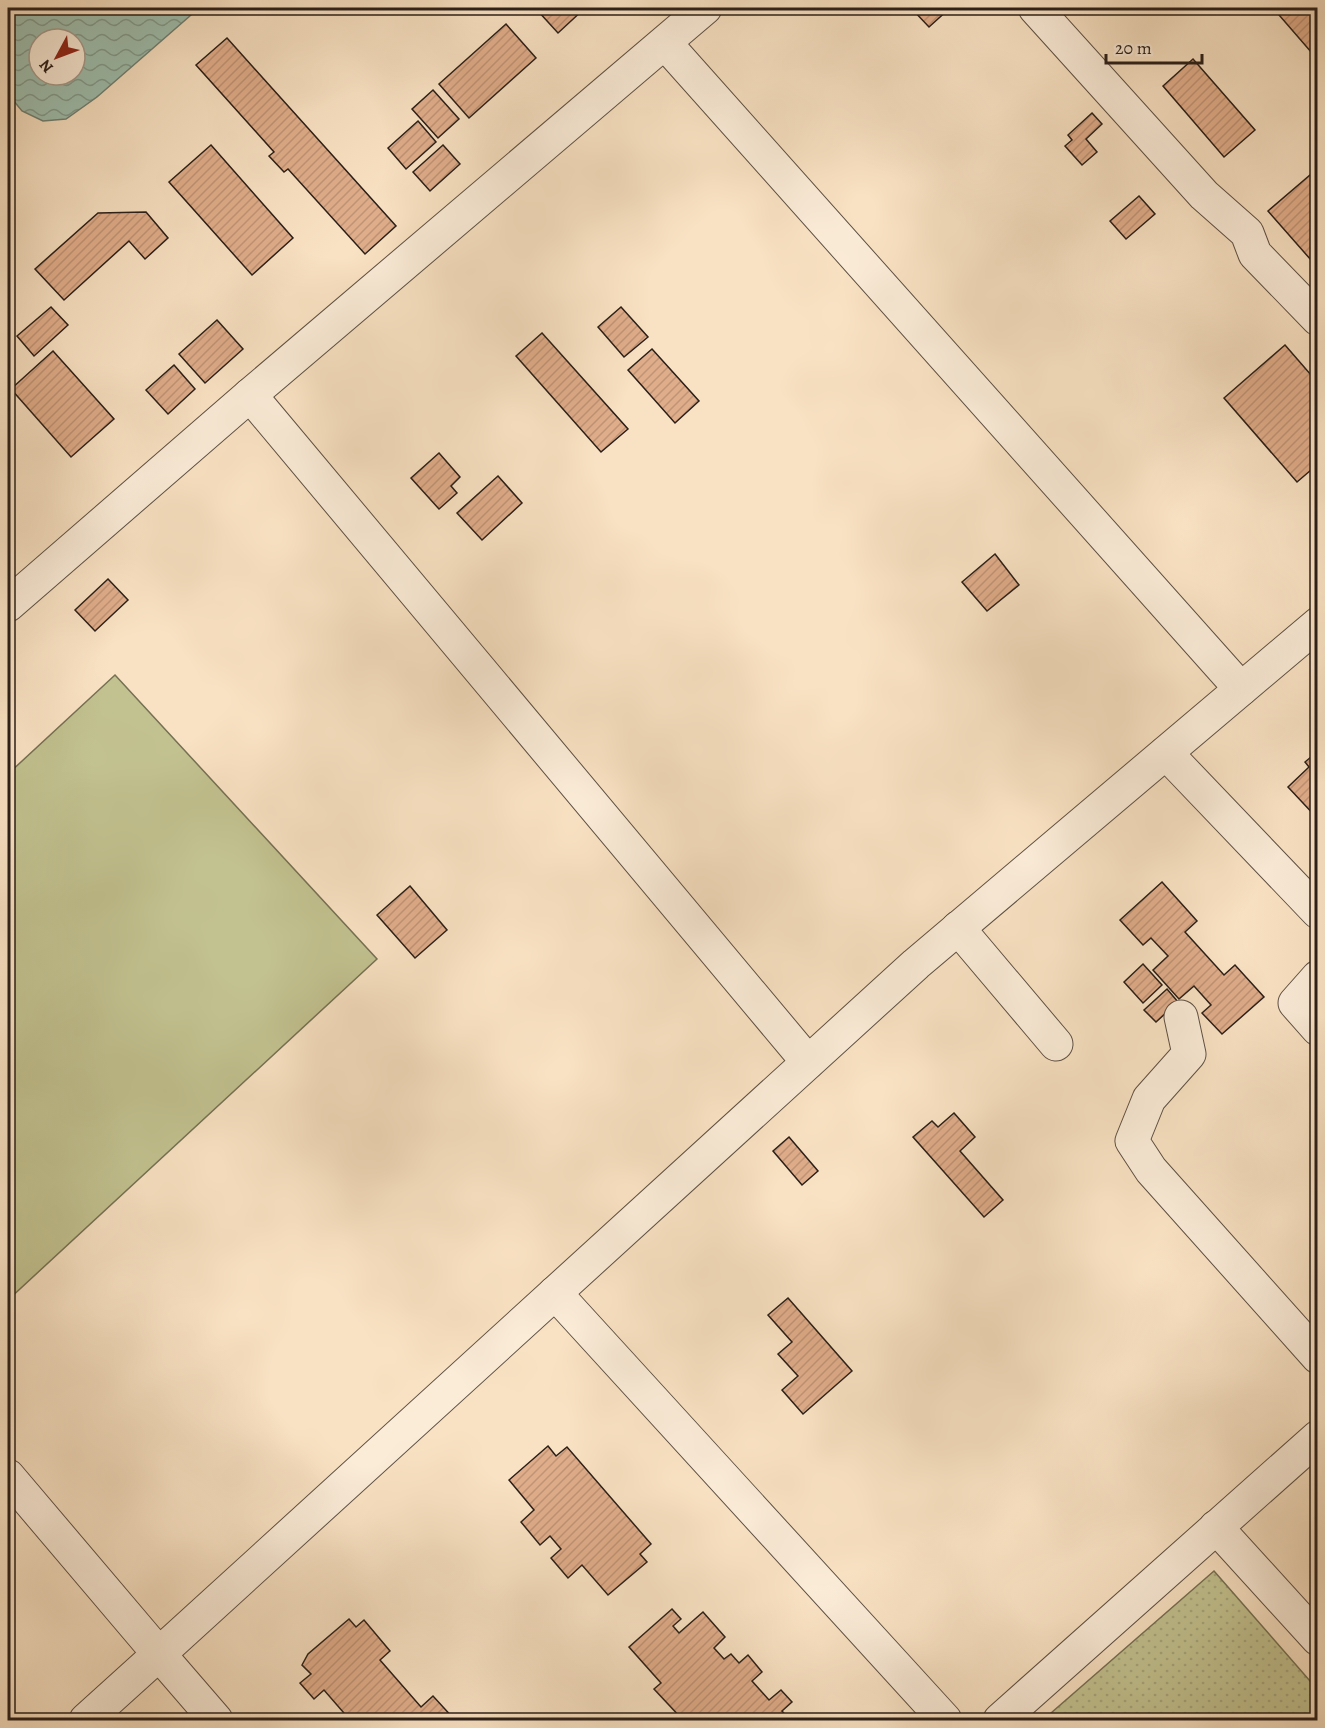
<svg xmlns="http://www.w3.org/2000/svg" width="1325" height="1728" font-family="Alegreya,serif">
<style>
.park{fill:url(#park-dots);stroke:#767054;stroke-width:1.5}
.pitch{fill:#c2c290;stroke:#767054;stroke-width:1.5}
.water{fill:url(#water-waves);stroke:#707f73;stroke-width:1.5;fill-rule:evenodd}
.building{fill:url(#building-hatch);stroke:#2a1f19;stroke-width:1.5}
.lines{fill:none;stroke-linecap:round;stroke-linejoin:round}
.minor-casing{stroke:#5e5044;stroke-width:35}
.minor{stroke:#fbecd8;stroke-width:33}
</style>
<defs>
<pattern id="park-dots" width="8" height="8" patternUnits="userSpaceOnUse" patternTransform="scale(1.5)"><rect width="8" height="8" fill="#c2c290"/><path d="M2 2h.1M6 6h.1" fill="none" stroke="#a7a67c" stroke-width="1.8" stroke-linecap="round"/></pattern>
<pattern id="water-waves" width="16" height="10" patternUnits="userSpaceOnUse" patternTransform="scale(1.5)"><rect width="16" height="10" fill="#9ebfaf"/><path d="M0 5q4-4 8 0t8 0" fill="none" stroke="#819b8e"/></pattern>
<pattern id="building-hatch" width="6" height="6" patternUnits="userSpaceOnUse" patternTransform="scale(1.5)"><rect width="6" height="6" fill="#e0ad8a"/><path d="M-1 1l2-2M0 6l6-6M5 7l2-2" fill="none" stroke="#c09476"/></pattern>
</defs>
<rect width="100%" height="100%" fill="#f9e2c3"/>
<filter id="stains"><feTurbulence type="fractalNoise" baseFrequency=".00333" numOctaves="4"/><feColorMatrix values="0 0 0 0 .2 0 0 0 0 .09 0 0 0 0 .02 0 0 0 .5 -.17"/></filter>
<radialGradient id="worn" r=".72"><stop offset=".6" stop-color="#630" stop-opacity="0"/><stop offset="1" stop-color="#630" stop-opacity=".3"/></radialGradient>
<path class="park" d="M1214,1571l103,118v31h-274z"/>
<path class="pitch" d="M115,675l262,284 -369,341v-526z"/>
<path class="water" d="M22,8h177l-102,89 -31,22 -23,2 -21,-10 -14,-17v-76zM39,39h36v36h-36z"/>
<g class="building">
<path d="M542,8h43l-27,25 -20,-22z"/>
<path d="M911,8h39l-21,19z"/>
<path d="M1273,8h45v52z"/>
<path d="M506,24l30,34 -67,60 -30,-34z"/>
<path d="M227,38l169,188 -31,28 -77,-85 -4,3 -15,-16 5,-4 -78,-87z"/>
<path d="M1193,59l62,71 -31,27 -61,-71z"/>
<path d="M433,90l26,29 -21,19 -26,-29z"/>
<path d="M1092,113l10,11 -16,15 11,13 -15,13 -17,-19 7,-6 -4,-5z"/>
<path d="M418,121l18,21 -30,27 -18,-21z"/>
<path d="M211,145l82,93 -41,37 -83,-93z"/>
<path d="M443,145l17,19 -30,27 -17,-19z"/>
<path d="M1317,169l1,1v98l-50,-57z"/>
<path d="M1139,196l16,18 -29,25 -16,-18z"/>
<path d="M146,212l22,26 -23,21 -16,-18 -65,59 -29,-31 63,-56z"/>
<path d="M51,307l17,18 -34,31 -17,-20z"/>
<path d="M621,307l27,30 -24,20 -26,-30z"/>
<path d="M217,320l26,29 -38,34 -26,-29z"/>
<path d="M542,333l86,96 -27,23 -85,-96z"/>
<path d="M1285,345l33,38v81l-21,18 -73,-84z"/>
<path d="M652,349l47,52 -24,22 -47,-53z"/>
<path d="M53,351l61,68 -43,38 -60,-68z"/>
<path d="M174,365l21,24 -27,25 -22,-24z"/>
<path d="M439,453l21,24 -9,9 6,7 -18,16 -28,-31z"/>
<path d="M498,476l24,27 -40,37 -25,-27z"/>
<path d="M995,554l24,31 -32,26 -25,-29z"/>
<path d="M108,579l20,21 -33,31 -20,-21z"/>
<path d="M1318,751v66l-1,1 -29,-31 21,-20 -4,-5z"/>
<path d="M1162,882l35,39 -12,11 39,43 11,-10 29,32 -42,37 -20,-21 9,-8 -17,-19 -15,13 -26,-29 15,-14 -17,-18 -8,7 -23,-25z"/>
<path d="M410,886l37,44 -32,28 -38,-43z"/>
<path d="M1143,964l19,21 -19,18 -19,-21z"/>
<path d="M1167,989l11,13 -22,20 -12,-12z"/>
<path d="M954,1113l21,24 -15,14 43,49 -19,17 -71,-80 19,-16 6,6z"/>
<path d="M789,1137l29,34 -16,14 -29,-34z"/>
<path d="M788,1298l64,73 -49,43 -21,-24 16,-14 -20,-22 14,-12 -24,-27z"/>
<path d="M548,1446l8,10 11,-9 84,97 -11,10 7,8 -39,33 -26,-30 -14,13 -17,-20 10,-9 -11,-13 -10,9 -19,-23 13,-12 -25,-30z"/>
<path d="M672,1609l9,10 -8,7 6,7 24,-21 22,25 -11,11 10,11 7,-5 8,9 9,-8 14,17 -10,9 17,19 12,-10 11,12 -10,9 8,9h-95l-5,-4 -7,4 -29,-31 7,-6 -32,-36z"/>
<path d="M349,1619l7,8 8,-7 26,31 -10,9 41,47 12,-11 22,24h-105l-26,-30 -10,9 -14,-16 11,-9 -9,-9 6,-11z"/>
</g>
<g class="lines">
<defs>
<g id="minor">
<path d="M1035,8l169,187 43,38 8,21 63,65"/>
<path d="M665,43l576,646"/>
<path d="M250,395l558,667"/>
<path d="M8,605l242,-210 455,-387"/>
<path d="M1166,753l152,159"/>
<path d="M958,928l98,116"/>
<path d="M1318,977l-23,26 23,26"/>
<path d="M1181,1017l8,37 -40,45 -17,42 19,29 167,187"/>
<path d="M555,1293l390,427"/>
<path d="M8,1476l151,178 757,-690 402,-340"/>
<path d="M1216,1527l102,112"/>
<path d="M86,1720l73,-66 57,66"/>
<path d="M1000,1720l318,-283"/>
</g>
</defs>
<use href="#minor" class="minor-casing"/>
<use href="#minor" class="minor"/>
</g>
<rect width="1325" height="1728" fill="none" stroke="#f9e2c3" stroke-width="30"/>
<rect x="9" y="9" width="1307" height="1710" fill="none" stroke="#2a1f19" stroke-width="3"/>
<rect x="15" y="15" width="1295" height="1698" fill="none" stroke="#2a1f19" stroke-width="1.5"/>
<g transform="translate(57 57) rotate(229)"><circle r="28" fill="#fbecd8" stroke="#a79a8c" stroke-width="1.5"/>
<path d="M0-4.5L10 22L0 15L-10 22Z" fill="#8f2418"/>
<text y="-9" font-size="16" font-weight="bold" text-anchor="middle" fill="#2a1f19">N</text>
</g>
<path d="M1106 54v9h96v-9" fill="none" stroke="#2a1f19" stroke-width="3"/>
<text x="1115" y="54" font-size="18" fill="#2a1f19" stroke="#fbecd8" stroke-width="4.5" paint-order="stroke">20 m</text>
<rect width="100%" height="100%" filter="url(#stains)"/>
<rect width="100%" height="100%" fill="url(#worn)"/>
</svg>
